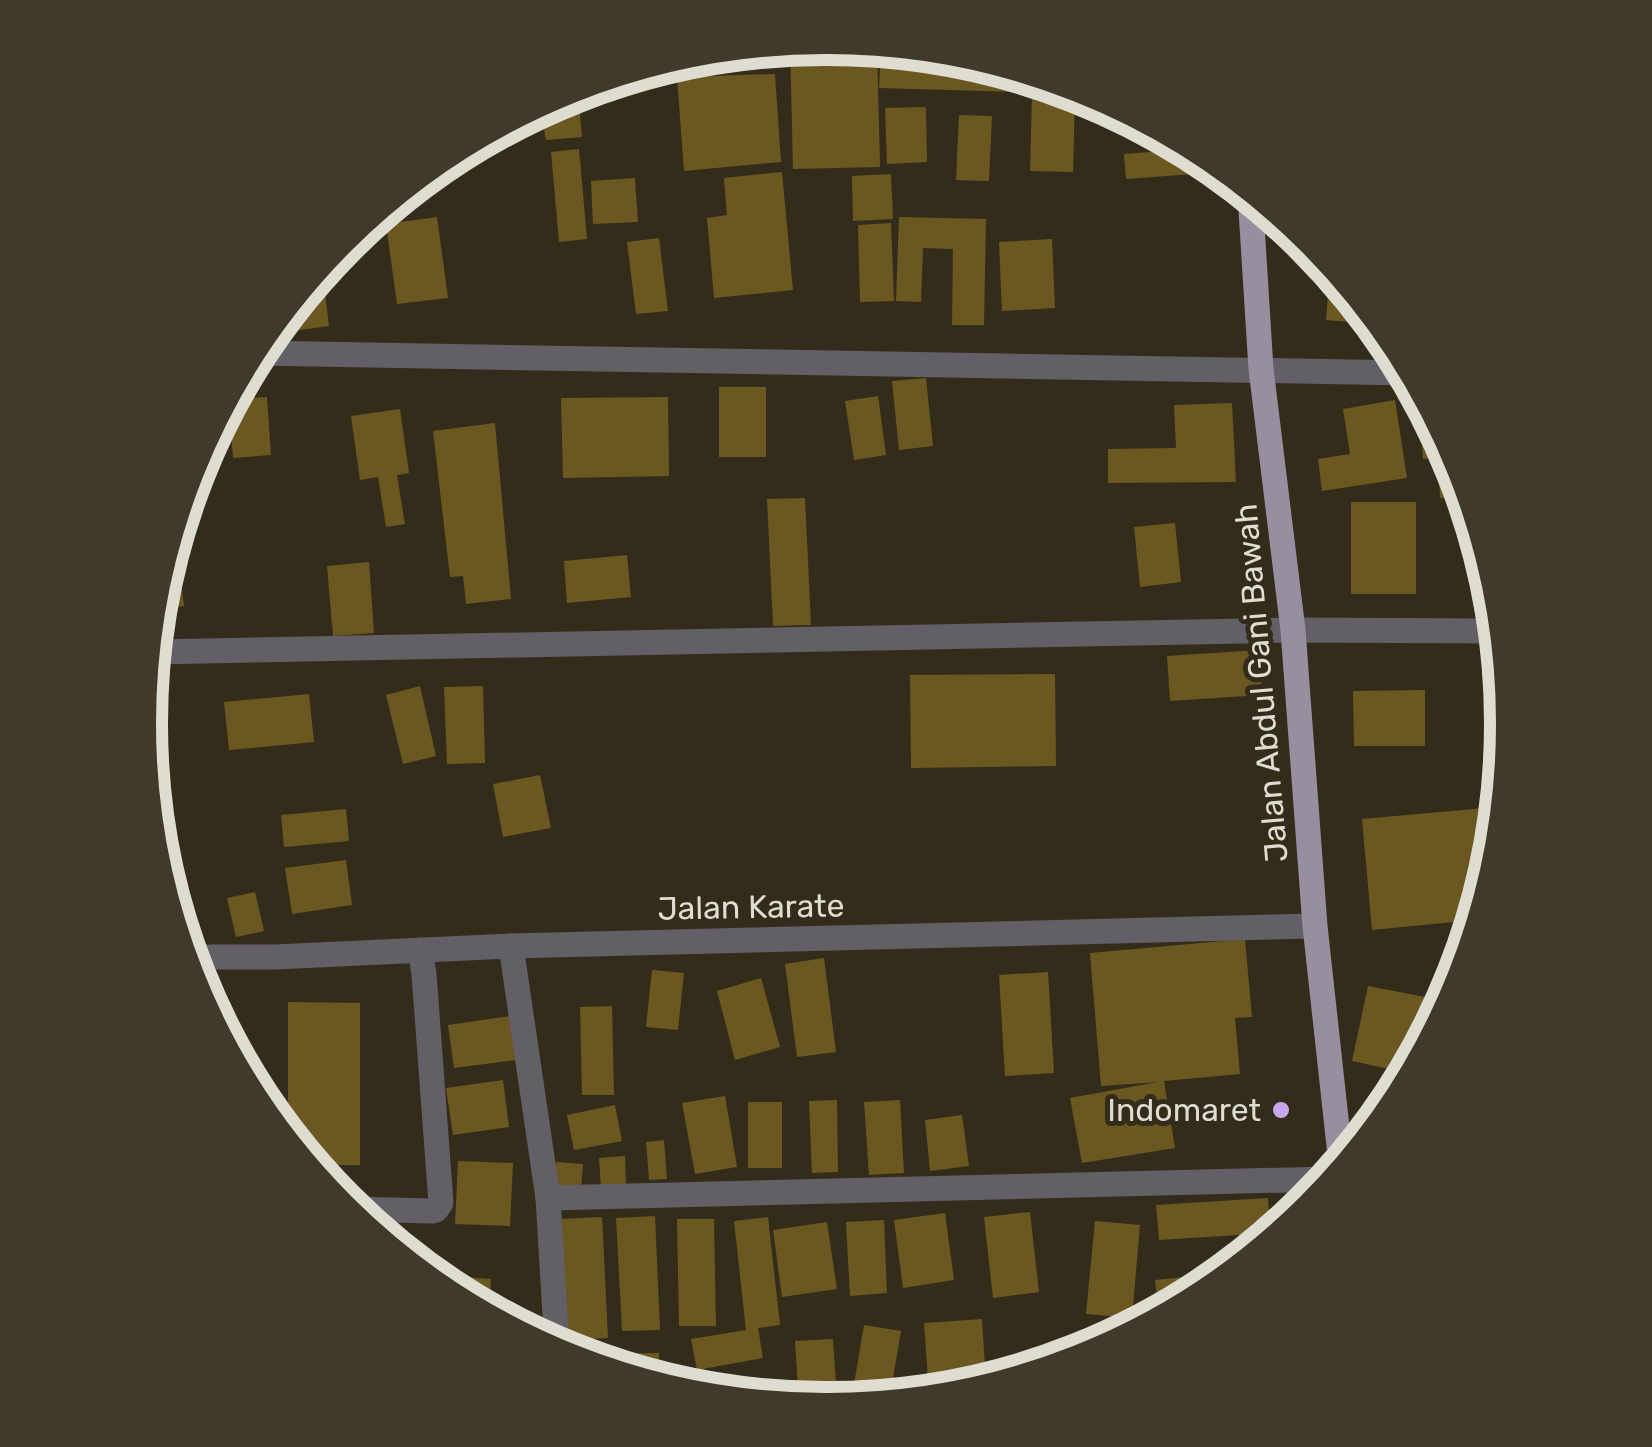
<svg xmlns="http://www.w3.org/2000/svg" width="1652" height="1447" font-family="Rubik,sans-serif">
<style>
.building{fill:#6b5820}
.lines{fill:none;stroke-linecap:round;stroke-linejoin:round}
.minor{stroke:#625f67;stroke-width:25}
.major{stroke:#978fa0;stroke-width:25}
.poi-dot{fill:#c9a5ee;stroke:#332c1b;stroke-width:4}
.labels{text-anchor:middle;stroke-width:10;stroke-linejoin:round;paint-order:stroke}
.street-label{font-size:32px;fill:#dfdcd1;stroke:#332c1b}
.poi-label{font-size:32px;fill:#dfdcd1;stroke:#332c1b;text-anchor:end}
.rim{fill:none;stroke:#dfdcd1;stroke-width:12}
</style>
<rect width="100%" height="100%" fill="#332c1b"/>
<g class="building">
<path d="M827,43l50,5 3,119 -87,2 -3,-123z"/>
<path d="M881,48l78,8 93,28v9l-173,-5z"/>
<path d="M741,51v9l-66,1 19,-6z"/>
<path d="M775,74l6,88 -97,9 -7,-94z"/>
<path d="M578,90l4,47 -36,3 -6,-32 26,-14z"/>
<path d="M1032,96l43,1 -2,75 -43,-1z"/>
<path d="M926,107l1,55 -40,2 -2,-56z"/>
<path d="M959,115l33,1 -3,65 -33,-1z"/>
<path d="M579,149l8,90 -28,3 -8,-90z"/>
<path d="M1189,149l17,10 1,14 -81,6 -2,-25z"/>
<path d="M782,172l11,118 -79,8 -7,-80 20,-3 -3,-37z"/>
<path d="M891,174l2,45 -40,2 -1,-45z"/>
<path d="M635,178l3,44 -45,2 -2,-43z"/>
<path d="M437,217l11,81 -51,6 -11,-80z"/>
<path d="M899,217l87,2 -2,106h-32l1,-76 -30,-1 -2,54 -25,-1z"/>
<path d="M891,223l3,78 -34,1 -2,-77z"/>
<path d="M659,238l9,73 -32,3 -9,-72z"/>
<path d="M1052,239l3,69 -53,3 -3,-69z"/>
<path d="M322,269l7,57 -36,5 -3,-22z"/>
<path d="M1330,269l44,55 -48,-4z"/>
<path d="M926,378l7,68 -34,4 -7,-69z"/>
<rect x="719" y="387" width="47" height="70"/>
<path d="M878,396l8,59 -32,5 -9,-59z"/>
<path d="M267,397l4,58 -38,3 -4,-54 2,-5z"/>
<path d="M668,397l1,79 -106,2 -2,-80z"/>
<path d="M1395,400l12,78 -85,13 -4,-32 32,-5 -7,-45z"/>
<path d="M1232,403l4,79 -128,1v-34l68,-1 -2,-43z"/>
<path d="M400,409l9,64 -12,2 8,49 -19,3 -8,-50 -18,3 -9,-64z"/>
<path d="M495,423l16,176 -45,5 -3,-28 -13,1 -17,-146z"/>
<path d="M1434,423l21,40 10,33 -25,2 -2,-40 -15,1 -2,-35z"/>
<path d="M805,498l6,127 -38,1 -6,-127z"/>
<rect x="1351" y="502" width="65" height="92"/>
<path d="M1175,523l6,59 -41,5 -6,-60z"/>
<path d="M627,555l4,42 -64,6 -3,-42z"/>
<path d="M369,562l5,71 -41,3 -6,-70z"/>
<path d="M179,566l5,40 -28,4 2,-20 7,-22z"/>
<path d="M1259,650l3,45 -92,6 -3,-45z"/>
<path d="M163,667l5,59 -22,3 4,-61z"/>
<path d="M1055,674l1,92 -145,2 -1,-93z"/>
<path d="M420,686l16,70 -33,8 -17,-69z"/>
<path d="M483,686l2,77 -38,1 -3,-77z"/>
<path d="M1425,690v56h-71l-1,-55z"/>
<path d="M309,694l5,48 -85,8 -5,-48z"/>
<path d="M540,775l11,53 -48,9 -10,-53z"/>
<path d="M1496,807l1,16 -3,34 -20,63 -102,10 -10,-111z"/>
<path d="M346,809l3,32 -65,6 -3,-32z"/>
<path d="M346,860l6,45 -60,9 -7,-46z"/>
<path d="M255,892l9,39 -28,6 -9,-39z"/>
<path d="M1245,939l7,78 -17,1 5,56 -76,7 11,67 -93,15 -12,-65 88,-16 -57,4 -11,-133z"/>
<path d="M824,958l12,94 -39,5 -12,-93z"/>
<path d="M652,970l32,3 -6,57 -32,-3z"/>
<path d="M1048,972l6,101 -49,3 -6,-101z"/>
<path d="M761,978l19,69 -45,13 -18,-69z"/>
<path d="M1368,986l57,11 -14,70 -3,6 -56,-12z"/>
<path d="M288,1002l72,1v162h-49l-23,-29z"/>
<path d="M612,1006l2,89h-32l-2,-88z"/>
<path d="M510,1016l6,44 -62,8 -6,-43z"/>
<path d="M503,1080l6,47 -56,8 -7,-47z"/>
<path d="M725,1096l12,71 -42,7 -13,-71z"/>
<path d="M837,1100l1,72 -26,1 -3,-72z"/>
<path d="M900,1100l4,73 -35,2 -5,-73z"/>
<rect x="748" y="1102" width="34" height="66"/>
<path d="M615,1105l7,36 -48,9 -7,-35z"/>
<path d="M962,1115l7,51 -39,5 -5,-51z"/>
<path d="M664,1140l3,39 -18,1 -3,-38z"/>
<path d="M625,1156l1,31 -25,1 -2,-30z"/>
<path d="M458,1161l55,2 -3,63 -55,-2z"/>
<path d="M556,1162l27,2 -2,25 -26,-1z"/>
<path d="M1268,1198l2,35 -111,7 -3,-35z"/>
<path d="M1030,1212l9,80 -46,6 -9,-81z"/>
<path d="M945,1213l9,67 -51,8 -9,-68z"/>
<path d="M655,1216l5,114 -38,1 -6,-113z"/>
<path d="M602,1217l6,121 -40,2 -7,-121z"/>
<path d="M768,1217l12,108 -22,3 5,30 -66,12 -6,-31 55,-9 -12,-109z"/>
<path d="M677,1219h37l2,107h-37z"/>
<path d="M884,1220l3,73 -37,3 -4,-74z"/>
<path d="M1095,1221l45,4 -8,93 -46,-4z"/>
<path d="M827,1222l10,67 -55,8 -9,-67z"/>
<path d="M1224,1273l-20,17 -45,24 -4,-34z"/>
<path d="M449,1276l42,3 -2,33 -41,-22z"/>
<path d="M982,1319l4,64 -28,9 -29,2 -5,-71z"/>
<path d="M864,1325l37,6 -10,59 -37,-6z"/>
<path d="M833,1339l3,46 -38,3 -3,-47z"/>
<path d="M659,1353v28l-78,-24v-3z"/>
<path d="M778,1379l1,21 -81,-8v-11z"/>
</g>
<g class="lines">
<g class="minor">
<path d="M256,353l1151,20"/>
<path d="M152,652l1141,-22 205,1"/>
<path d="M511,946l37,252 9,150"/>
<path d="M189,957h86l236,-11 804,-20"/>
<path d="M548,1198l780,-19"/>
<path d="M349,1209l83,2 4,-1 5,-7 -17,-229 -4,-24"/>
</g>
<path class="major" d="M1250,194l11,175 32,261 22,296 26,238"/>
</g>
<circle class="poi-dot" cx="1281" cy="1110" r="10"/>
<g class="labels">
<g class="street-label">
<text transform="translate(1261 683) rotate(-95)" y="11">Jalan Abdul Gani Bawah</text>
<text transform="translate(751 907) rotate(-1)" y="11">Jalan Karate</text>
</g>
<g class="poi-label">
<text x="1261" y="1121">Indomaret</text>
</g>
</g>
<path d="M0 0H1652V1447H0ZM825 60H827A663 663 0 0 1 1490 723V724A663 663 0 0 1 827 1387H825A663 663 0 0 1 162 724V723A663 663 0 0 1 825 60Z" fill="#413a2a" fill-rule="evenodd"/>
<path class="rim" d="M825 60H827A663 663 0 0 1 1490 723V724A663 663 0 0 1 827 1387H825A663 663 0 0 1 162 724V723A663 663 0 0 1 825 60Z"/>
</svg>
